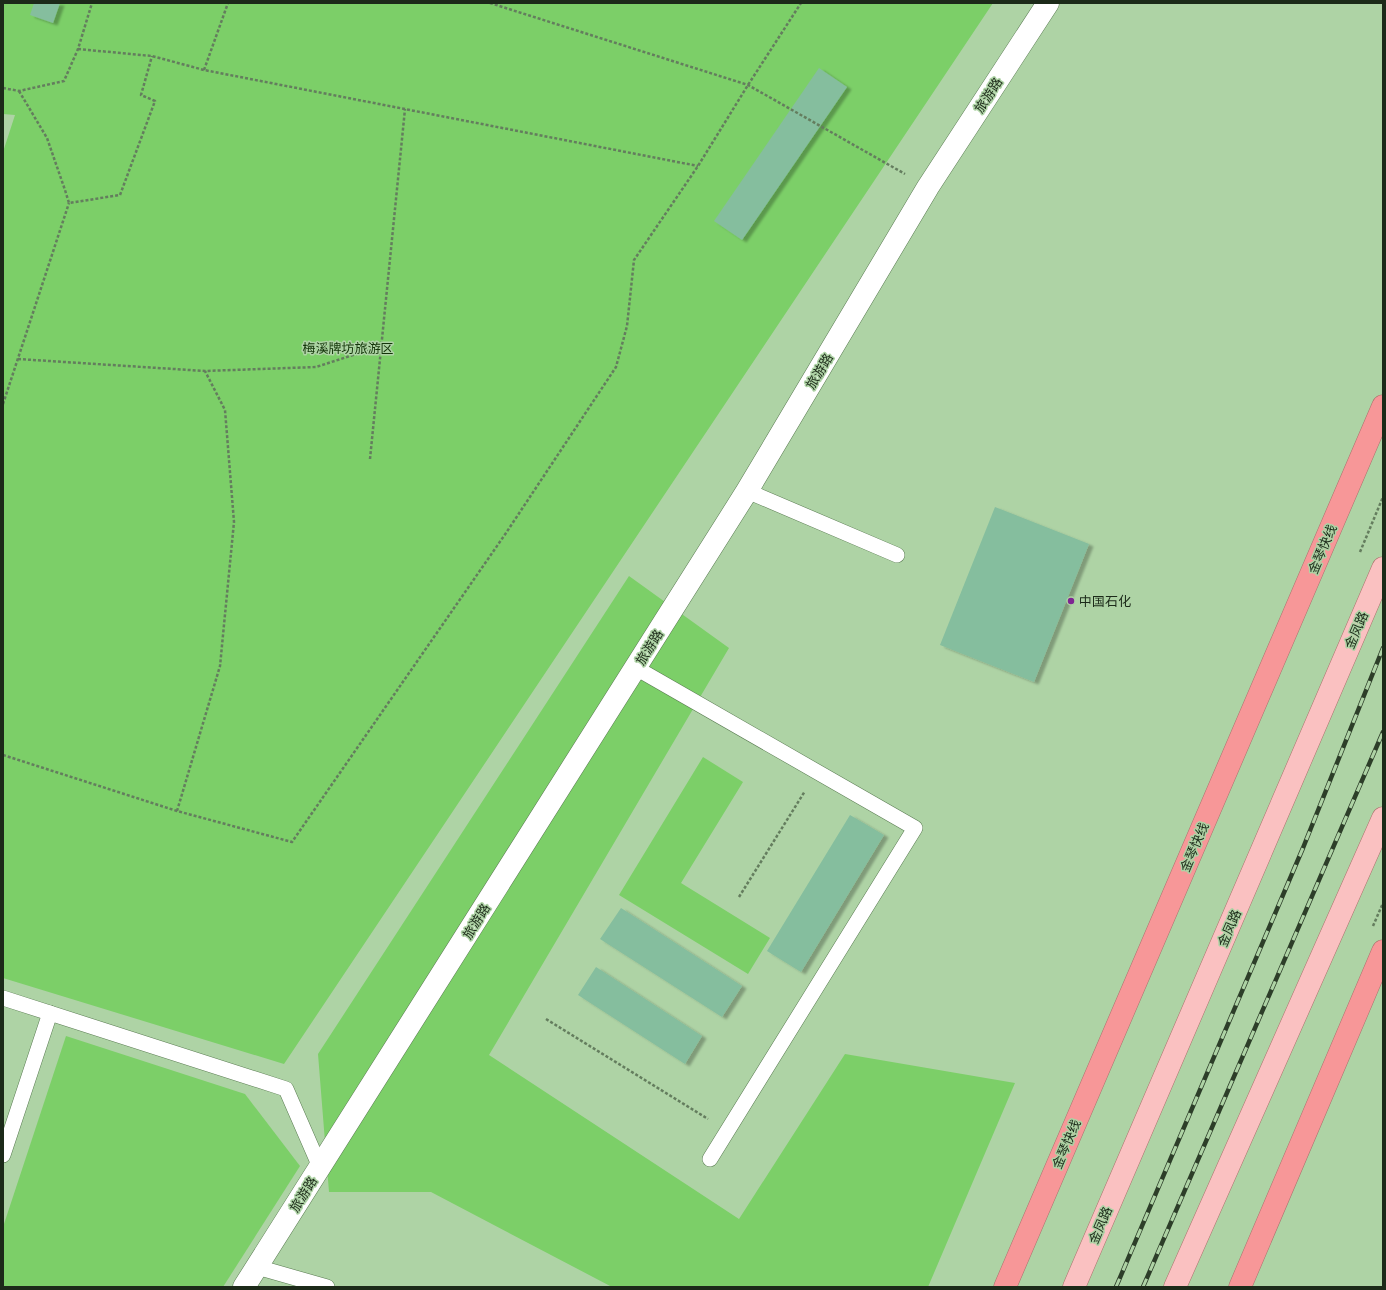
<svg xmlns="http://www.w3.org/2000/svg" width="1386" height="1290" font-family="'DejaVu Sans','Noto Sans SC',sans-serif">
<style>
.green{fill:#7ccf68}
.building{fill:#85be9e;filter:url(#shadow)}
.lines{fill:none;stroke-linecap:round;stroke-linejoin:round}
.lane-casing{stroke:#597b51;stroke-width:16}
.secondary-casing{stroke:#597b51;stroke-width:23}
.primary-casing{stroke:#aa716c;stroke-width:23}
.highway-casing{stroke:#aa716c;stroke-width:23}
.path{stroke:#647d5e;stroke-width:2.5;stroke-dasharray:3 2;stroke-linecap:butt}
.lane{stroke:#fff;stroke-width:15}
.secondary{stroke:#fff;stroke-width:22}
.primary{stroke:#fac1c1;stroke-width:22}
.highway{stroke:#f79798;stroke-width:22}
.rail-casing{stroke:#2d3e29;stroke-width:4.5}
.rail{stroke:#aed3a5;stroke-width:3;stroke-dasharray:9;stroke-linecap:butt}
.poi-dot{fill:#7e2592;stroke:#aed3a5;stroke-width:1.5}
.labels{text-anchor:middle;stroke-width:3;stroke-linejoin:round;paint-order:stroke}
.street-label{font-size:13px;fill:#1c2a19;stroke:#aed3a5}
.park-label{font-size:13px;fill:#133509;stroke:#aed3a5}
.poi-label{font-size:13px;fill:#1c2a19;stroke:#aed3a5;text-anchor:start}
</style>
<defs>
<filter id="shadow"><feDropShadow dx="4.5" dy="2.5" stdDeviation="1" flood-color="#0004"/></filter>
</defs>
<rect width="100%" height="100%" fill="#aed3a5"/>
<g class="green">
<path d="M3,3h990l-709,1061 -281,-86v-826l12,-37 -12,-1z"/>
<path d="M629,576l100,72 -240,407 250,164 106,-165 170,29 -87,204h-316l-181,-95h-102l-11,-138z"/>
<path d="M703,757l40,25 -62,101 89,55 -22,36 -129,-79z"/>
<path d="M66,1036l179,58 55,72 -77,121h-220v-60z"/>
</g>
<g class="building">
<path d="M34,3h26l-7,20 -23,-8z"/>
<path d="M819,68l28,19 -105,153 -28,-19z"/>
<path d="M995,507l94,37 -55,138 -94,-37z"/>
<path d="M850,815l34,20 -83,137 -34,-21z"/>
<path d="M621,908l121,78 -20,31 -122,-78z"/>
<path d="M596,967l106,69 -17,28 -107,-69z"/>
</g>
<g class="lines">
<defs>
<g id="lane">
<path d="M747,491l150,64"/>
<path d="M636,668l279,160 -205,331"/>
<path d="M3,998l283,91 34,78"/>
<path d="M3,1155l47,-142"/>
<path d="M257,1267l70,20"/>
</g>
<path id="secondary" d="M244,1287l503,-796 181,-304 120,-184"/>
<g id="primary">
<path d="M1074,1287l309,-719"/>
<path d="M1175,1287l208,-469"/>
</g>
<g id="highway">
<path d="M1005,1287l378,-881"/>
<path d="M1240,1287l143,-336"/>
</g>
</defs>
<use href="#lane" class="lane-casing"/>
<use href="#secondary" class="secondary-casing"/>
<use href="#primary" class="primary-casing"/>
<use href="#highway" class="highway-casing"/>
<g class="path">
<path d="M490,3l258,82 157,89"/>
<path d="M78,49l74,7 52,14 494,96"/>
<path d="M204,70l24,-67"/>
<path d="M3,88l16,3 45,-10 14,-32 14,-46"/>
<path d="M19,91l28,47 18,52 4,13 51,-8 35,-94 -14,-6 11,-39"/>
<path d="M18,359l187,12 111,-4 65,-21"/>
<path d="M3,404l66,-201"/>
<path d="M370,459l35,-350"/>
<path d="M1360,552l23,-55"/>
<path d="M3,755l174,56 115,31 214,-309 110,-166 11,-41 7,-66 64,-94 50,-81 53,-82"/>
<path d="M177,811l43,-145 14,-144 -9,-112 -20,-39"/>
<path d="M739,897l66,-106"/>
<path d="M1373,926l10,-23"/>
<path d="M546,1019l162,100"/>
</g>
<use href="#lane" class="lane"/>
<use href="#secondary" class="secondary"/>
<use href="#primary" class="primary"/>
<use href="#highway" class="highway"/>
<defs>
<g id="rail">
<path d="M1116,1287l187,-439 80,-200"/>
<path d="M1143,1287l240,-555"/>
</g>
</defs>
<use href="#rail" class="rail-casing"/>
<use href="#rail" class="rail"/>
</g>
<circle class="poi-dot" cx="1071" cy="601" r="4"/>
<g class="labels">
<g class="street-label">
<text transform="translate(988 95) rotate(-57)" y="5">旅游路</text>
<text transform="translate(819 371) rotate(-59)" y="5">旅游路</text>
<text transform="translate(1322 549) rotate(-67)" y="5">金琴快线</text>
<text transform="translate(1356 630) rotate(-67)" y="5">金凤路</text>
<text transform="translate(649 647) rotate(-58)" y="5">旅游路</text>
<text transform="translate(1194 847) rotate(-67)" y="5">金琴快线</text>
<text transform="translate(476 921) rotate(-58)" y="5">旅游路</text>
<text transform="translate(1229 928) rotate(-67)" y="5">金凤路</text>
<text transform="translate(1066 1144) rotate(-67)" y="5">金琴快线</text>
<text transform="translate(303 1194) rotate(-58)" y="5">旅游路</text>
<text transform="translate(1100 1225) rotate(-67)" y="5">金凤路</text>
</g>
<g class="park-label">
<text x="348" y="353">梅溪牌坊旅游区</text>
</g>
<g class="poi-label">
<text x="1079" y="606">中国石化</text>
</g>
</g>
<rect width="1386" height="1290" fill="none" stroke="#1c2a19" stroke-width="8"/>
</svg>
